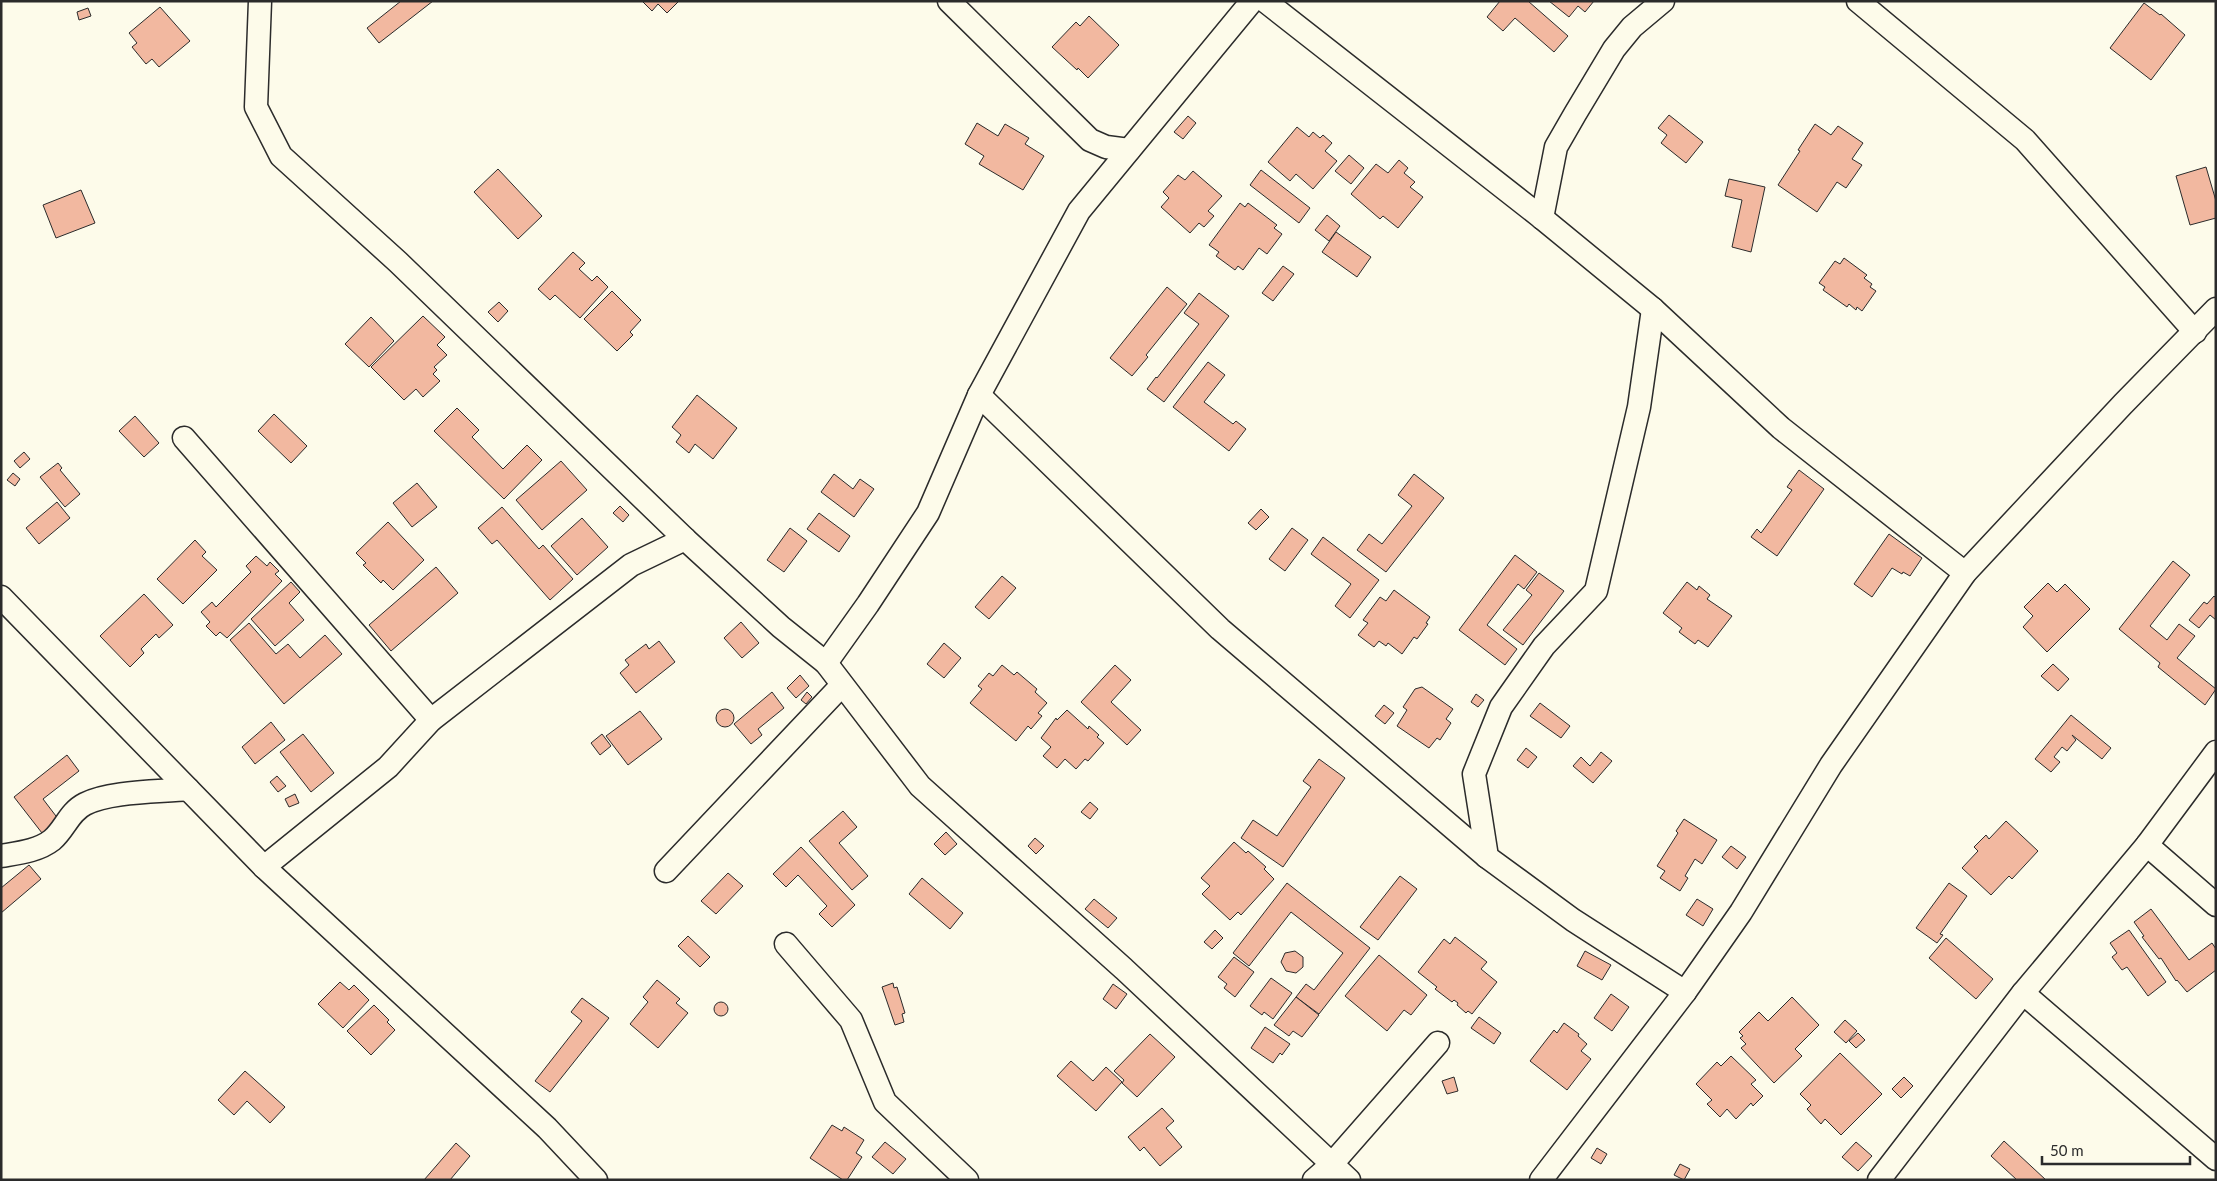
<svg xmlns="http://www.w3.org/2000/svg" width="2217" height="1181" font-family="Lato,sans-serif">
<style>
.building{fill:#f2b8a0;stroke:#2b2b2b}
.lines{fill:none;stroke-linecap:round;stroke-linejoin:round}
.minor-casing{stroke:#2b2b2b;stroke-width:25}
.minor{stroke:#fdfbea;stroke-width:22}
</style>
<rect width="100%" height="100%" fill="#fdfbea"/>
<g class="building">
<path d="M401,1h32l-54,42 -12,-15z"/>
<path d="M642,1h37l-12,12 -9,-9 -6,7z"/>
<path d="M1500,1h28l40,35 -14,16 -39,-34 -12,13 -16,-14z"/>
<path d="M1549,1h45l-9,11 -7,-6 -9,11z"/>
<path d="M2144,3l16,12 1,-1 24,21 -34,45 -41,-32z"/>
<path d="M160,7l30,34 -31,26 -7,-8 -6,5 -14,-17 5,-4 -8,-10z"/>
<path d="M88,8l3,8 -12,4 -2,-8z"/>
<path d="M1089,16l30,29 -31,33 -10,-10 -1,2 -25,-23 24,-25 4,4z"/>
<path d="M1669,115l34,27 -17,21 -25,-20 6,-8 -9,-7z"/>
<path d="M1188,116l8,7 -13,16 -9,-7z"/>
<path d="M977,123l21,13 7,-12 24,14 -4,6 19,12 -21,34 -44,-26 5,-8 -19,-12z"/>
<path d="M1815,124l16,11 7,-9 25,17 -11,16 10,6 -16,23 -9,-6 -20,30 -39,-27 22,-34 -2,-1z"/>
<path d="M1297,127l12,10 4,-5 7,6 3,-3 9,8 -7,8 12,10 -24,28 -17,-15 -6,7 -22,-19z"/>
<path d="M1349,155l15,13 -13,16 -16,-13z"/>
<path d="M1399,160l9,8 -4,5 11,9 -5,5 13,10 -25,31 -15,-12 -3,3 -29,-25 25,-30 12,9z"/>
<path d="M2206,167l10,34v17l-26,7 -14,-49z"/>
<path d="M498,169l44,47 -24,23 -44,-47z"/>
<path d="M1261,170l49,38 -11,15 -49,-38z"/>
<path d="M1193,171l29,25 -14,15 6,5 -10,11 -5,-4 -9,10 -29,-26 8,-9 -6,-6 15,-17 7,5z"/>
<path d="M1729,179l36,8 -14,65 -19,-5 10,-47 -17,-4z"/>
<path d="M81,190l14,33 -39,15 -13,-33z"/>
<path d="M1240,203l5,4 3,-4 29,22 -3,3 8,6 -15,20 -8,-6 -16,22 -5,-4 -3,4 -19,-14 3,-4 -10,-7z"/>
<path d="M1327,215l13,11 -11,15 -14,-11z"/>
<path d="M1336,232l35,25 -14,20 -35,-25z"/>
<path d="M573,252l12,11 -6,6 13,12 5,-5 11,11 -28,31 -25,-23 -5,5 -12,-11z"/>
<path d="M1844,258l23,17 -3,3 8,6 -2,3 6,4 -14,20 -5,-4 -1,3 -7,-6 -2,3 -24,-17 2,-3 -6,-4 16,-22 5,3z"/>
<path d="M1283,266l11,8 -21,27 -11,-8z"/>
<path d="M1167,287l20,17 -41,51 2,2 -16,19 -22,-18z"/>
<path d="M612,291l29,29 -11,12 3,3 -16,16 -33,-32z"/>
<path d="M1199,293l30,23 -65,86 -17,-13 9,-12 1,1 42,-54 -15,-11z"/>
<path d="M499,302l9,9 -10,11 -10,-10z"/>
<path d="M423,316l22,21 -8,8 10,10 -13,12 3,3 -4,4 7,7 -17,16 -7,-8 -12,11 -33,-33z"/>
<path d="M371,317l23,24 -25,26 -24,-23z"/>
<path d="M1208,362l17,13 -21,27 29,22 3,-3 10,8 -17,22 -56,-44z"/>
<path d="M697,395l40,33 -24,31 -18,-15 -6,9 -13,-11 5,-7 -9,-8z"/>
<path d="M457,408l22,22 -7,7 31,32 24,-24 15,15 -38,39 -70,-68z"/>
<path d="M274,414l33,32 -16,17 -33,-32z"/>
<path d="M135,416l24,27 -15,14 -25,-26z"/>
<path d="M24,452l6,7 -10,9 -6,-7z"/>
<path d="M561,461l26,29 -45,40 -26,-30z"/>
<path d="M58,463l4,5 -2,2 20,24 -15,13 -25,-30z"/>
<path d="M1799,470l25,19 -47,67 -26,-19 6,-8 4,4 31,-43 -5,-3z"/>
<path d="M13,473l7,6 -5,7 -8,-6z"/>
<path d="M834,474l19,15 7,-10 14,10 -20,28 -33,-25z"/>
<path d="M1414,474l30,24 -58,74 -29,-22 12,-16 13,10 30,-38 -14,-11z"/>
<path d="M417,483l20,24 -25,20 -19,-24z"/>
<path d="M57,502l13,16 -31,26 -13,-16z"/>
<path d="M620,506l9,9 -6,7 -10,-9z"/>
<path d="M502,507l37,42 4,-4 30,34 -23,21 -53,-60 -5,4 -14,-16z"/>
<path d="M1261,509l8,8 -13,13 -8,-7z"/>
<path d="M819,513l31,23 -11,16 -32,-23z"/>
<path d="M582,518l26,29 -31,28 -26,-29z"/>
<path d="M388,522l36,38 -31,30 -10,-10 -2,3 -18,-18 3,-2 -10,-10z"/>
<path d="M790,528l17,13 -23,31 -17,-12z"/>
<path d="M1292,528l16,12 -23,31 -16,-12z"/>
<path d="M1889,534l33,24 -12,18 -7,-4 -1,2 -10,-6 -20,29 -18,-13z"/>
<path d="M1323,537l56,43 -29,38 -15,-12 16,-22 -40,-30z"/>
<path d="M195,540l11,12 -4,4 15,14 -34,34 -26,-25z"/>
<path d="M1515,555l22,17 -13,17 -6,-5 -31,41 30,24 -12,16 -46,-35z"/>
<path d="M256,556l11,10 3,-4 9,9 -4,3 7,7 -55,57 -7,-6 -4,4 -10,-10 4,-4 -9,-10 11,-10 4,5 35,-35 -5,-6z"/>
<path d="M2173,561l17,14 -40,51 17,14 12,-16 16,12 -18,22 39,31 -11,16 -47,-38 2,-4 -41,-34z"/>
<path d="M436,567l22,26 -67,58 -22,-26z"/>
<path d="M1539,573l25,18 -41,54 -20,-15 29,-35 -6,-5z"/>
<path d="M1002,576l14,12 -27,31 -14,-12z"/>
<path d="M291,582l9,10 -11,11 15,17 -29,26 -24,-27z"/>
<path d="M1687,582l10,8 2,-4 11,9 -3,4 25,17 -24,31 -10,-7 -3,4 -16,-12 3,-4 -19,-15z"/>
<path d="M2048,583l9,9 8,-8 25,25 -43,43 -24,-25 10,-11 -9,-9z"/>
<path d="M1394,590l36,27 -4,6 2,1 -11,15 -3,-2 -12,17 -14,-11 -2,3 -7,-5 -5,6 -16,-12 10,-12 -5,-3 17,-23 6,4z"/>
<path d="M144,594l29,31 -14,13 -3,-4 -15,15 3,4 -14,14 -30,-31z"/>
<path d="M2214,596l2,2v22l-6,-5 -11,13 -10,-8 15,-18 3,2z"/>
<path d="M741,622l18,21 -17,15 -18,-20z"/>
<path d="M249,623l27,31 12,-10 12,14 25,-23 17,19 -58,50 -54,-64z"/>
<path d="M659,641l16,21 -39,31 -16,-20 9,-8 -4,-5 21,-16 3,5z"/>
<path d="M944,643l17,15 -17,20 -17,-14z"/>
<path d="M2053,664l16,15 -11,12 -17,-15z"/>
<path d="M1002,665l12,10 3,-3 20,17 -2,3 12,11 -9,10 4,3 -11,13 -3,-3 -12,15 -46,-38 12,-14 -4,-3 11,-13 4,3z"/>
<path d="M1115,665l16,15 -20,22 30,28 -14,15 -46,-43z"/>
<path d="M800,675l9,11 -13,12 -9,-10z"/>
<path d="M1422,687l31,22 -7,10 5,4 -11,17 -3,-2 -8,10 -32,-22 10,-16 -4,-3 12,-18z"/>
<path d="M772,692l12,16 -26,21 4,6 -11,9 -17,-20z"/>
<path d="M807,692l5,5 -6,7 -5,-4z"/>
<path d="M1476,694l8,6 -6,7 -7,-5z"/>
<path d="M1540,703l30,23 -9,12 -31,-22z"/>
<path d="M1384,705l10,8 -9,11 -10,-8z"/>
<circle cx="725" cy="718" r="9"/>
<path d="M1067,710l21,19 1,-3 10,9 -2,2 7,6 -16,18 -3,-2 -9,10 -11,-10 -8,9 -14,-12 8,-9 -10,-9 15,-20 1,2z"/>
<path d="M640,711l22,28 -34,26 -22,-29z"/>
<path d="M2071,715l40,33 -9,11 -30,-24 4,5 -9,11 -5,-4 -8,10 6,5 -9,10 -16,-13z"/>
<path d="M271,722l14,18 -30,24 -13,-17z"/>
<path d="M303,734l31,39 -23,19 -31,-40z"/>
<path d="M602,734l9,12 -11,9 -9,-12z"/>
<path d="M1526,748l11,9 -9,11 -11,-8z"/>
<path d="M1601,752l11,9 -19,22 -20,-17 8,-9 9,9z"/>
<path d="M67,755l12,16 -36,28 16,21 -17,13 -28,-36z"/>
<path d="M1319,759l26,19 -62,89 -42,-29 12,-18 24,16 34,-49 -8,-6z"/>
<path d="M277,776l9,10 -8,6 -8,-10z"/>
<path d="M295,794l4,9 -10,4 -4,-8z"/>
<path d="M1090,802l8,7 -8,10 -9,-7z"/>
<path d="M843,811l14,16 -18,16 29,33 -16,14 -43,-49z"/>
<path d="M1684,819l33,21 -15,24 -7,-5 -10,17 3,2 -8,13 -20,-13 5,-7 -8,-5 21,-33 -2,-2z"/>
<path d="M2006,821l32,30 -26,28 -3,-3 -18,19 -29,-27 16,-17 -4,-4 12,-12 3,4z"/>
<path d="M946,832l11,12 -12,11 -11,-11z"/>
<path d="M1035,838l9,8 -8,8 -8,-8z"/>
<path d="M1234,842l12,11 2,-2 18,16 -2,2 10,10 -33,36 -3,-3 -8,8 -28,-26 8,-8 -9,-8z"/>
<path d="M1731,846l15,11 -9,12 -15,-12z"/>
<path d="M801,847l54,58 -23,22 -13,-13 8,-8 -29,-31 -12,12 -13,-13z"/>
<path d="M29,865l12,14 -40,34v-25z"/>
<path d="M728,873l15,13 -27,28 -15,-13z"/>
<path d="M1400,876l17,13 -39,51 -18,-13z"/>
<path d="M922,878l41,35 -13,16 -41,-35z"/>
<path d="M1287,883l83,65 -51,66 -23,-17 10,-13 8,6 29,-37 -52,-41 -42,54 -16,-13z"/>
<path d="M1949,883l18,13 -27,38 3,1 -6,8 -21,-15z"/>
<path d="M1094,899l23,19 -9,10 -23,-19z"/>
<path d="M1697,899l16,10 -10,17 -17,-11z"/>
<path d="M2151,909l38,51 23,-17 4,6v21l-29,22 -10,-12 -1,1 -15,-23 -2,1 -17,-22 2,-1 -10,-14z"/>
<path d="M1215,930l8,8 -11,11 -8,-7z"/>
<path d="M2129,930l37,52 -18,14 -21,-29 -5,3 -10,-13 5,-4 -7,-10z"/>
<path d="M688,936l22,21 -10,10 -22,-21z"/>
<path d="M1455,937l32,25 -6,7 16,13 -25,32 -4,-3 -2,2 -9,-8 1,-2 -4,-3 -2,2 -17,-13 2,-2 -19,-15 26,-33 6,5z"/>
<path d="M1946,938l47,41 -17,20 -47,-41z"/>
<path d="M1295,951l8,6v10l-7,6 -10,-2 -5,-9 4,-9z"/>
<path d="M1585,951l26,14 -9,15 -25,-14z"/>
<path d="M1379,955l48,40 -16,20 -7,-5 -17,21 -42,-35z"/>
<path d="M1234,957l20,15 -19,25 -11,-9 3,-4 -9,-7z"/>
<path d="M1271,978l21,15 -19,26 -9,-7 -2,3 -12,-9z"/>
<path d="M657,980l23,19 -4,4 12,10 -30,35 -28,-24 18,-22 -5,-5z"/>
<path d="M340,982l9,8 5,-5 15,15 -26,28 -25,-24z"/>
<path d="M893,983l1,5 3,-1 8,26 -3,1 2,8 -9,3 -13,-38z"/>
<path d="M1113,984l14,10 -11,15 -13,-10z"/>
<path d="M1611,994l18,13 -17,24 -18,-13z"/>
<path d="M1296,997l23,18 -17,22 -9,-6 -4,5 -15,-11z"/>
<path d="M1792,997l27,28 -24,24 7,7 -28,27 -33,-35 5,-4 -6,-6 3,-2 -4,-4 20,-20 9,9z"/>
<path d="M582,998l27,20 -59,74 -15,-11 47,-60 -11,-9z"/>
<circle cx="721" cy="1009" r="7"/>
<path d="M374,1005l15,15 -2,2 8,8 -24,25 -24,-24z"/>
<path d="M1479,1017l22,16 -7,11 -23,-16z"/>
<path d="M1845,1020l12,11 -11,12 -12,-11z"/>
<path d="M1564,1023l15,11 -1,2 9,8 -6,7 10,8 -24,31 -37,-29 24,-31 3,3z"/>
<path d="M1265,1027l25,17 -8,11 -2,-2 -7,10 -22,-15z"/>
<path d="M1858,1033l7,7 -9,8 -7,-7z"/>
<path d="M1150,1034l25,23 -38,40 -15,-14 2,-3 -10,-9z"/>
<path d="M1840,1053l42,41 -41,41 -16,-16 -4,5 -14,-15 4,-4 -11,-11z"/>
<path d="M1731,1056l25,24 -5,4 12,12 -10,10 -2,-3 -15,16 -9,-10 -7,8 -13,-13 5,-4 -16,-16 21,-22 4,4z"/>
<path d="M1071,1061l22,20 13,-14 16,15 -26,29 -39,-35z"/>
<path d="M245,1071l40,36 -15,16 -23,-22 -13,14 -16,-15z"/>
<path d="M1454,1077l4,14 -11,3 -5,-13z"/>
<path d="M1904,1077l9,9 -12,12 -9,-9z"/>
<path d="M1162,1108l12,13 -8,7 16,19 -22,19 -16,-19 -4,4 -12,-14z"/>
<path d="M832,1125l10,6 2,-4 20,13 -8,13 6,4 -15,23h-4l-33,-22z"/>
<path d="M2004,1141l42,39h-29l-26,-24z"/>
<path d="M885,1142l21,17 -13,15 -21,-17z"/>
<path d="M1856,1142l16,14 -14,15 -16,-14z"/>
<path d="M456,1143l14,13 -20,24h-26z"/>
<path d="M1597,1148l10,6 -6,10 -10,-6z"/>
<path d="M1680,1164l10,5 -6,11 -10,-5z"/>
</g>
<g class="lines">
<defs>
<g id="minor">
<path d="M260,1l-4,106 25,49 117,106 287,277 96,88 45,36 94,123 204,183 225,211"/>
<path d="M949,1l141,139 16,7 23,3"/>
<path d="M1265,1l277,217 111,91 128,119 184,145"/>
<path d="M1858,1l167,139 170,192"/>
<path d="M1542,218l14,-71 19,-33 39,-65 18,-22 31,-26"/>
<path d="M1653,309l-14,98 -43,184 -52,55 -43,61 -27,67 13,83 86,63 112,72"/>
<path d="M979,395l241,234 267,228"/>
<path d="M184,438l247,282"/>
<path d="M1,597l263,270 283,261 49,52"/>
<path d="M826,663l42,-59 60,-91 51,-118 100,-184 173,-210"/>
<path d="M2147,845l69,60"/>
<path d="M1,856c17,-3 37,-5 51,-16 13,-11 17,-28 33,-36 25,-13 75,-12 103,-15"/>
<path d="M264,867l124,-100 43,-47 200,-155 54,-26"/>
<path d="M666,871l176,-186"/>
<path d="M786,944l65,76 34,82 82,78"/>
<path d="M2023,993l193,166"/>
<path d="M1314,1180l17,-15 107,-122"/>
<path d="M1541,1180l144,-188 56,-80 90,-147 134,-192 158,-169 93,-95"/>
<path d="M1879,1180l144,-187 124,-148 69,-93"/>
</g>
</defs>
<use href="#minor" class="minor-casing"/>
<use href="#minor" class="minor"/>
</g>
<rect width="2217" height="1181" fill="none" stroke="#2b2b2b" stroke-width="5"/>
<path d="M2042 1156v8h148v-8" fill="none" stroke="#2b2b2b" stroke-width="2.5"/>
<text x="2050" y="1156" font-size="15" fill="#2b2b2b" stroke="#fdfbea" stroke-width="4" paint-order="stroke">50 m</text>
</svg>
